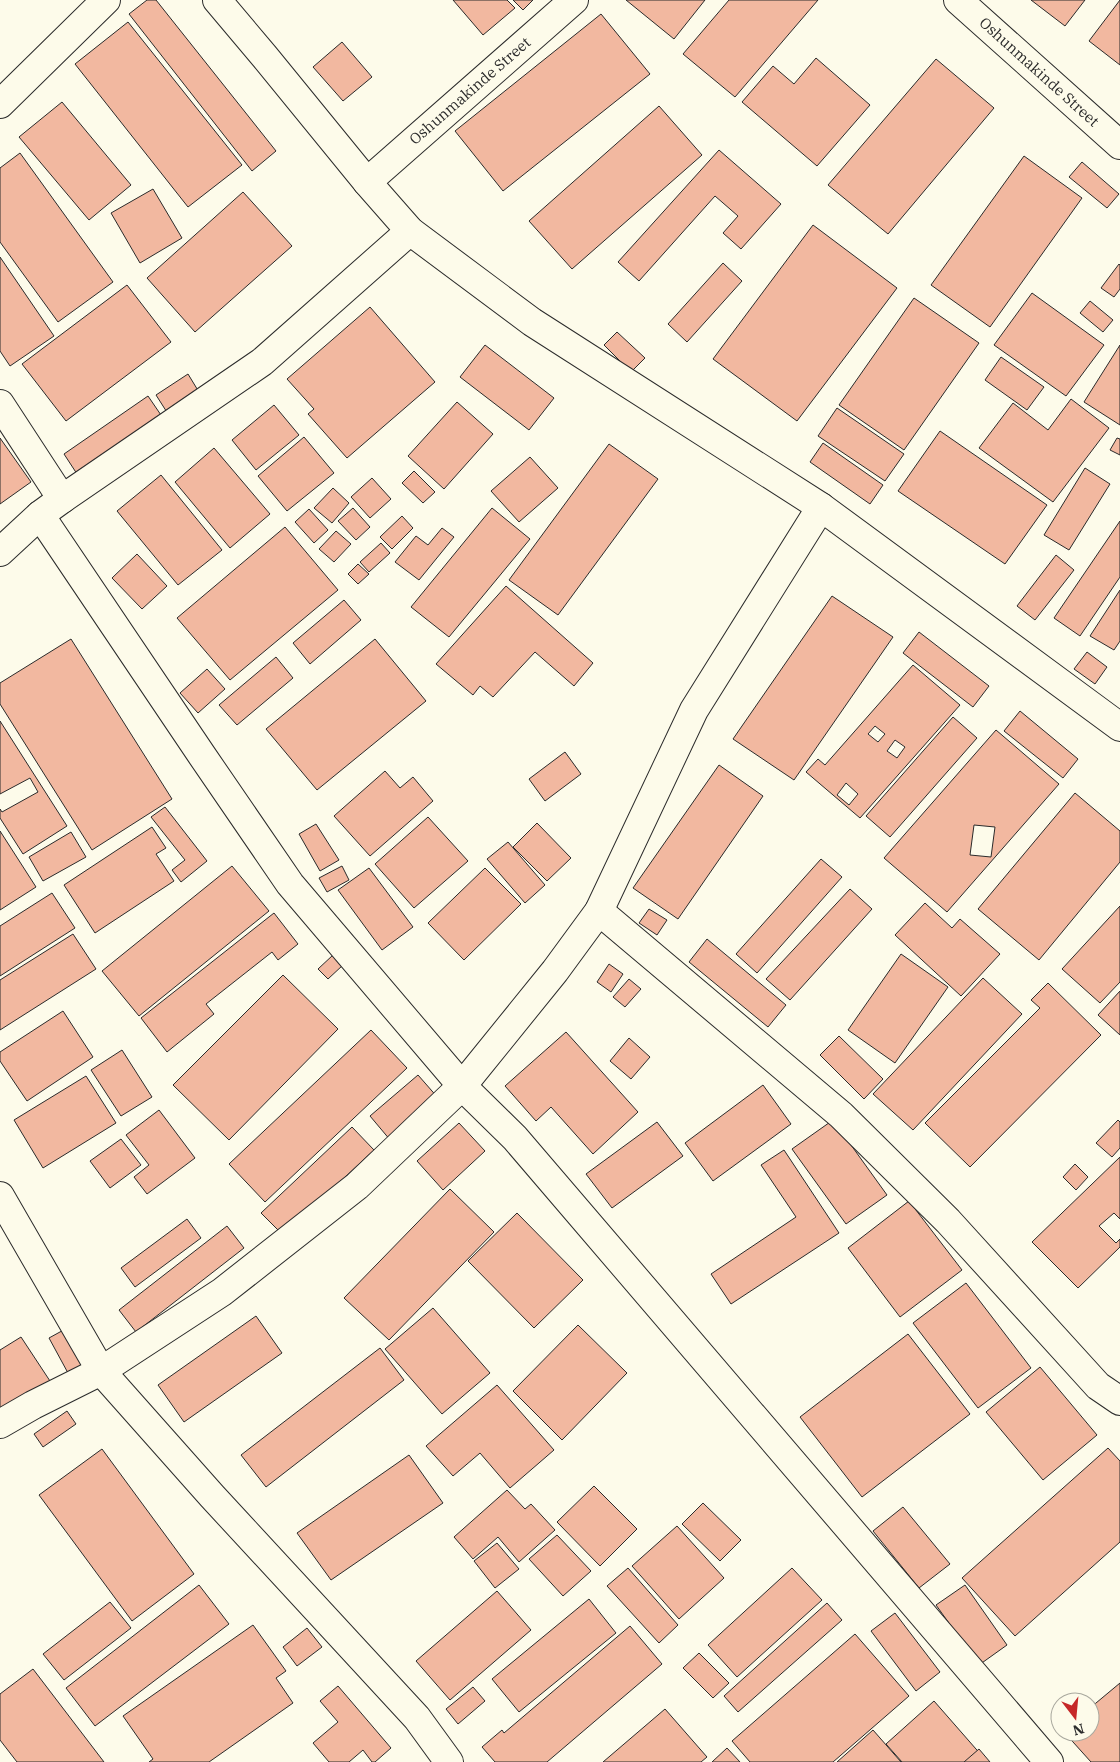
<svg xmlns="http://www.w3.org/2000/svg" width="1120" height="1762" font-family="'IBM Plex Serif',serif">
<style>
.building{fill:#f2b8a0;stroke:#2b2b2b;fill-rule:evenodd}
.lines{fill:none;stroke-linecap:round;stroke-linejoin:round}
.street-casing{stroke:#2b2b2b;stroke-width:30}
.street{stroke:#fdfbea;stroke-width:28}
.labels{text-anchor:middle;stroke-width:4;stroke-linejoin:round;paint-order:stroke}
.street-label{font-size:15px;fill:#2b2b2b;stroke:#fdfbea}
</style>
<rect width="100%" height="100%" fill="#fdfbea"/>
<g class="building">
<path d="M147,0h9l120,151 -24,20 -123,-157z"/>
<path d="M453,0h54l8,8 -32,27z"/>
<path d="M513,0h20l-10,10z"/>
<path d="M626,0h79l-31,39z"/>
<path d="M729,0h89l-83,97 -52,-43z"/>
<path d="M1031,0h54l-20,26z"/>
<path d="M1120,0v65l-31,-24z"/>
<path d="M601,14l49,60 -147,117 -48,-60z"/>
<path d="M128,22l114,143 -54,42 -113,-143z"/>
<path d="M342,42l30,35 -29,24 -30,-34z"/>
<path d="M816,58l54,47 -53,61 -75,-64 31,-36 21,18z"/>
<path d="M936,59l58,49 -106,126 -60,-49z"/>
<path d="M62,102l69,83 -42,35 -70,-83z"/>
<path d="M659,106l43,49 -130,114 -43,-48z"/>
<path d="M719,150l62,54 -40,45 -18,-16 15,-17 -23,-20 -76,85 -21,-19z"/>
<path d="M20,153l93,129 -55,40 -58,-80v-74z"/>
<path d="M1024,156l58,42 -92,129 -59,-42z"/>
<path d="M1082,162l37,32 -12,14 -38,-31z"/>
<path d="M153,189l29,49 -42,25 -29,-50z"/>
<path d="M243,192l49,54 -97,86 -48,-54z"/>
<path d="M813,225l84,63 -100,133 -84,-62z"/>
<path d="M0,257l54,79 -44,30 -10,-15z"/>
<path d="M723,263l19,18 -55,61 -19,-18z"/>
<path d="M1119,264l1,1v24l-6,8 -13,-9z"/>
<path d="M127,285l44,57 -105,79 -44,-57z"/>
<path d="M1032,293l72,52 -38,51 -72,-51z"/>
<path d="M914,298l65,45 -75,107 -65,-45z"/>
<path d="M1090,301l23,19 -10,12 -23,-19z"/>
<path d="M370,307l65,75 -88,76 -39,-44 6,-5 -27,-30z"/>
<path d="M617,332l28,26 -14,14 -27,-27z"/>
<path d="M485,345l69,53 -25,32 -69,-53z"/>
<path d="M1120,345v80l-36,-23z"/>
<path d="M1001,357l43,30 -17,23 -42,-30z"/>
<path d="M188,374l14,23 -32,20 -14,-22z"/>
<path d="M148,396l15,22 -84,59 -15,-23z"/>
<path d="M1071,399l38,29 -56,74 -74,-54 34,-45 35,27z"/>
<path d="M457,402l36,32 -49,55 -36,-33z"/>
<path d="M274,405l25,30 -43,35 -24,-30z"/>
<path d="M837,408l67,46 -19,27 -67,-45z"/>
<path d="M940,431l107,74 -42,59 -107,-73z"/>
<path d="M304,437l30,36 -47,38 -29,-35z"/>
<path d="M0,438l31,44 -31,22z"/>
<path d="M1117,438l3,1v16l-10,-5z"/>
<path d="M823,443l60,42 -13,19 -60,-42z"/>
<path d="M609,444l49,35 -100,136 -49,-35z"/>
<path d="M214,448l56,66 -40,34 -55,-66z"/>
<path d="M530,457l28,31 -39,34 -28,-31z"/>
<path d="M1085,468l25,16 -41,66 -25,-15z"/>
<path d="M414,471l21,21 -12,11 -21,-20z"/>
<path d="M161,475l61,75 -44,35 -61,-74z"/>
<path d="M372,478l19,21 -21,19 -19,-21z"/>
<path d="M333,488l16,15 -17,20 -18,-15z"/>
<path d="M353,508l17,19 -14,13 -18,-19z"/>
<path d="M492,508l38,31 -81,98 -38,-30z"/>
<path d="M309,509l19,21 -14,13 -19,-21z"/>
<path d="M402,516l11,12 -21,21 -12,-12z"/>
<path d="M1120,521v56l-40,59 -26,-18z"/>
<path d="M285,527l53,63 -108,90 -53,-62z"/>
<path d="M442,528l12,9 -35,43 -24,-18 21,-26 12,9z"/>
<path d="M336,531l15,13 -17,18 -15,-13z"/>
<path d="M381,543l9,10 -21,19 -9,-10z"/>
<path d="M137,554l30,32 -25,23 -30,-31z"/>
<path d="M1056,555l18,15 -39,50 -18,-14z"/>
<path d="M358,564l11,10 -11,10 -10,-10z"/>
<path d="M506,586l87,77 -19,23 -39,-34 -42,45 -13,-11 -7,9 -37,-31z"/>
<path d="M1120,590v51l-6,9 -24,-14z"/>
<path d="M832,596l61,41 -99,143 -61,-41z"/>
<path d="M344,600l17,20 -51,44 -17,-21z"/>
<path d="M919,632l70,54 -16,21 -70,-54z"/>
<path d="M71,639l101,160 -80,51 -92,-146v-21z"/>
<path d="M375,639l51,62 -109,89 -51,-61z"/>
<path d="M1087,652l20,15 -12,17 -21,-15z"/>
<path d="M276,657l17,21 -56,47 -18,-20z"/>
<path d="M913,665l47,40 -100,113 -54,-46 12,-13 7,6zM875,726l10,8 -7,8 -10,-8zM895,740l10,7 -8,11 -10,-7zM846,783l12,11 -9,11 -12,-10z"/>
<path d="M207,669l18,20 -27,24 -18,-20z"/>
<path d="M1020,711l58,48 -15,19 -59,-47z"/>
<path d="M953,717l24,21 -87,99 -24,-21z"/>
<path d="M0,721l67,105 -44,28 -23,-36v-9l2,3 36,-20 -8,-14 -30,16z"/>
<path d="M996,730l63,54 -112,128 -63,-54zM974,825l21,2 -4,30 -21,-2z"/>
<path d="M565,752l16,22 -36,27 -16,-22z"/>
<path d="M719,765l44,31 -85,123 -45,-31z"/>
<path d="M385,771l15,17 13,-11 20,24 -63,55 -36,-40z"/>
<path d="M1075,793l45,38v31l-81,98 -61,-51z"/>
<path d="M165,807l42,54 -26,21 -9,-12 13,-10 -34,-43z"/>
<path d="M428,817l40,44 -54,47 -39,-44z"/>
<path d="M537,823l34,35 -24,23 -34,-34z"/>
<path d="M316,824l23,36 -19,11 -21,-37z"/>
<path d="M152,827l14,21 -10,6 18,27 -79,52 -31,-48z"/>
<path d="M0,831l36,56 -36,23z"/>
<path d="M71,832l15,25 -43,24 -14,-24z"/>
<path d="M508,842l37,43 -20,18 -38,-44z"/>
<path d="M821,859l21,18 -85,96 -21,-19z"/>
<path d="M232,866l37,45 -130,105 -37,-45z"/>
<path d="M342,866l7,14 -22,12 -8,-14z"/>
<path d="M369,868l44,59 -31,23 -44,-60z"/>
<path d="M485,868l36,36 -57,56 -36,-37z"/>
<path d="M850,889l22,20 -82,91 -24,-21z"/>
<path d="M52,893l23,35 -75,48v-50z"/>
<path d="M925,903l27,25 8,-9 40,35 -39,42 -66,-61z"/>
<path d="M1120,906v76l-20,21 -38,-34z"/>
<path d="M649,909l18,11 -10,15 -18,-12z"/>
<path d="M274,913l24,31 -20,16 -6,-8 -66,52 8,10 -47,38 -26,-34z"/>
<path d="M73,934l23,35 -96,61v-50z"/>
<path d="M707,939l79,66 -18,22 -79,-65z"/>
<path d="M901,954l47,33 -53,76 -47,-33z"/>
<path d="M333,955l10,10 -15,14 -10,-10z"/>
<path d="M609,964l14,10 -12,18 -14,-10z"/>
<path d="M283,975l55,54 -109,111 -56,-55z"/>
<path d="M983,978l39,36 -109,116 -40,-36z"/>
<path d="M629,979l12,10 -16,18 -12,-10z"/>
<path d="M1048,983l53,52 -131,132 -45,-44 115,-115 -9,-8z"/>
<path d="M1120,991v44l-22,-20z"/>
<path d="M63,1011l30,46 -66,44 -27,-40v-9z"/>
<path d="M371,1030l36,38 -142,134 -36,-38z"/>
<path d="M566,1032l72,80 -45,42 -42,-47 -15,14 -31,-35z"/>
<path d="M839,1036l44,43 -19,20 -44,-44z"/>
<path d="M629,1038l21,19 -19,22 -21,-18z"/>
<path d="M122,1050l30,47 -31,19 -30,-46z"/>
<path d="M418,1075l21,24 -48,42 -21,-25z"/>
<path d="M86,1076l30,47 -73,45 -29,-48z"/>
<path d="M763,1085l28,39 -78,57 -28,-38z"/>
<path d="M159,1110l36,48 -48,36 -13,-17 15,-12 -23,-30z"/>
<path d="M833,1120l54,75 -41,29 -54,-75z"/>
<path d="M1118,1120l2,2v26l-8,9 -16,-14z"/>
<path d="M657,1122l26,34 -71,52 -26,-34z"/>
<path d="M459,1123l26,28 -42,39 -26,-29z"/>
<path d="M352,1127l22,23 -91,85 -22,-22z"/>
<path d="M121,1139l20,26 -31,23 -20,-27z"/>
<path d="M784,1150l55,83 -108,71 -20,-30 85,-57 -35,-52z"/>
<path d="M1120,1157v62l-6,-6 -15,13 17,17 4,-4v8l-42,41 -46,-46z"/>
<path d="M1075,1164l13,13 -12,13 -13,-13z"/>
<path d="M450,1189l44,43 -105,108 -45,-42z"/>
<path d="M909,1201l53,69 -62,47 -52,-69z"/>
<path d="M517,1213l66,67 -49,48 -66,-67z"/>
<path d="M187,1219l14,19 -66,49 -14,-19z"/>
<path d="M227,1226l17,22 -108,84 -17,-22z"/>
<path d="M966,1283l65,85 -53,40 -65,-85z"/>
<path d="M433,1308l57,65 -48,41 -57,-65z"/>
<path d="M256,1316l26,37 -98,69 -26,-37z"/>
<path d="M578,1325l49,48 -65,67 -49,-49z"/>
<path d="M69,1327l19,35 -20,11 -19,-35z"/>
<path d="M908,1334l62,80 -108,83 -62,-80z"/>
<path d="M21,1337l29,44 -50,32v-63z"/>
<path d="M380,1348l24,32 -138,107 -25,-32z"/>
<path d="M1040,1367l57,68 -54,45 -57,-68z"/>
<path d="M497,1385l57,65 -44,38 -30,-35 -27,23 -27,-30z"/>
<path d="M67,1411l9,13 -33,23 -9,-13z"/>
<path d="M1108,1448l12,13v81l-105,94 -53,-58z"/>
<path d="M102,1449l92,125 -62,47 -93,-126z"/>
<path d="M409,1455l34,48 -112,77 -34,-47z"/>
<path d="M594,1486l43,43 -37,37 -43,-44z"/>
<path d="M507,1490l18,19 6,-5 24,26 -36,32 -21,-25 -25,22 -19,-22z"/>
<path d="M703,1503l38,37 -21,21 -38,-37z"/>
<path d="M903,1507l47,57 -31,24 -46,-57z"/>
<path d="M677,1526l47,52 -45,41 -47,-53z"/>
<path d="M557,1535l34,36 -28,25 -34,-37z"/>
<path d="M497,1543l22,26 -24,19 -21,-27z"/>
<path d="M628,1568l50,57 -19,18 -52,-57z"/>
<path d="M792,1568l30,32 -85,77 -29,-32z"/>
<path d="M199,1585l30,39 -134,102 -29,-38z"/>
<path d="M965,1585l42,60 -28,20 -43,-60z"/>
<path d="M497,1591l34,39 -81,70 -34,-39z"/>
<path d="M589,1599l27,34 -97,79 -27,-33z"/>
<path d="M110,1602l21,26 -67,52 -21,-26z"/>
<path d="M827,1603l15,17 -104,92 -14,-16z"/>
<path d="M895,1613l45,59 -24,19 -45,-60z"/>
<path d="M253,1625l33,46 -10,7 17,25 -84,59h-60l4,-3 -30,-43z"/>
<path d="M630,1626l32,38 -115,98h-52l-13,-15 20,-17 2,3z"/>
<path d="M307,1628l15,19 -25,19 -14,-19z"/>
<path d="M855,1634l54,62 -76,66h-83l-18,-21z"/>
<path d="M699,1653l30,30 -16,15 -30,-30z"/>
<path d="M33,1669l71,93h-87l-17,-22v-46z"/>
<path d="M1120,1683v79h-29l-27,-30h26v-24z"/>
<path d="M338,1686l53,62 -16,14h-3l-9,-12 -14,12h-20l-16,-19 25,-21 -18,-21z"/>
<path d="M473,1687l12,14 -27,23 -12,-15z"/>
<path d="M934,1701l49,56 -6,5h-75l-16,-18z"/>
<path d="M665,1709l42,48 -6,5h-98z"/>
<path d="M873,1730l28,32h-64z"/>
<path d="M727,1748l13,14h-28z"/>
<path d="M979,1749l11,13h-26z"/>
</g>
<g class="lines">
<defs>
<g id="street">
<path d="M217,0l48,57 102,125 43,49 122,91 289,185 299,220"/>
<path d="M958,0l162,145"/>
<path d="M0,104l106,-104"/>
<path d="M367,182l207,-182"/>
<path d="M0,404l62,95"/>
<path d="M40,515l161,239 89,130 172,202 53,52 534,624"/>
<path d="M0,552l40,-37 22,-16 200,-137 148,-131"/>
<path d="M599,911l242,204 107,106 150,165 22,15"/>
<path d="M0,1196l101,175 111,125 205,222 32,44"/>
<path d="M0,1424l33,-19 68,-34 121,-79 135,-106 105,-100 93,-115 44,-60 95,-201 127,-203"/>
</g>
</defs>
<use href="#street" class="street-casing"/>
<use href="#street" class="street"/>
</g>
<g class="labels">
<g class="street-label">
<text transform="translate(1039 72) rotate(42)" y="5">Oshunmakinde Street</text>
<text transform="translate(470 91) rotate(-41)" y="5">Oshunmakinde Street</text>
</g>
</g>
<g transform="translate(1075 1717) rotate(164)"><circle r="24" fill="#fdfbea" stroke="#a9a89e"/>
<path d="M0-4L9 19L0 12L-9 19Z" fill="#c62828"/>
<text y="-8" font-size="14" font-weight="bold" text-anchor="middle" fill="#2b2b2b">N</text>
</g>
</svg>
